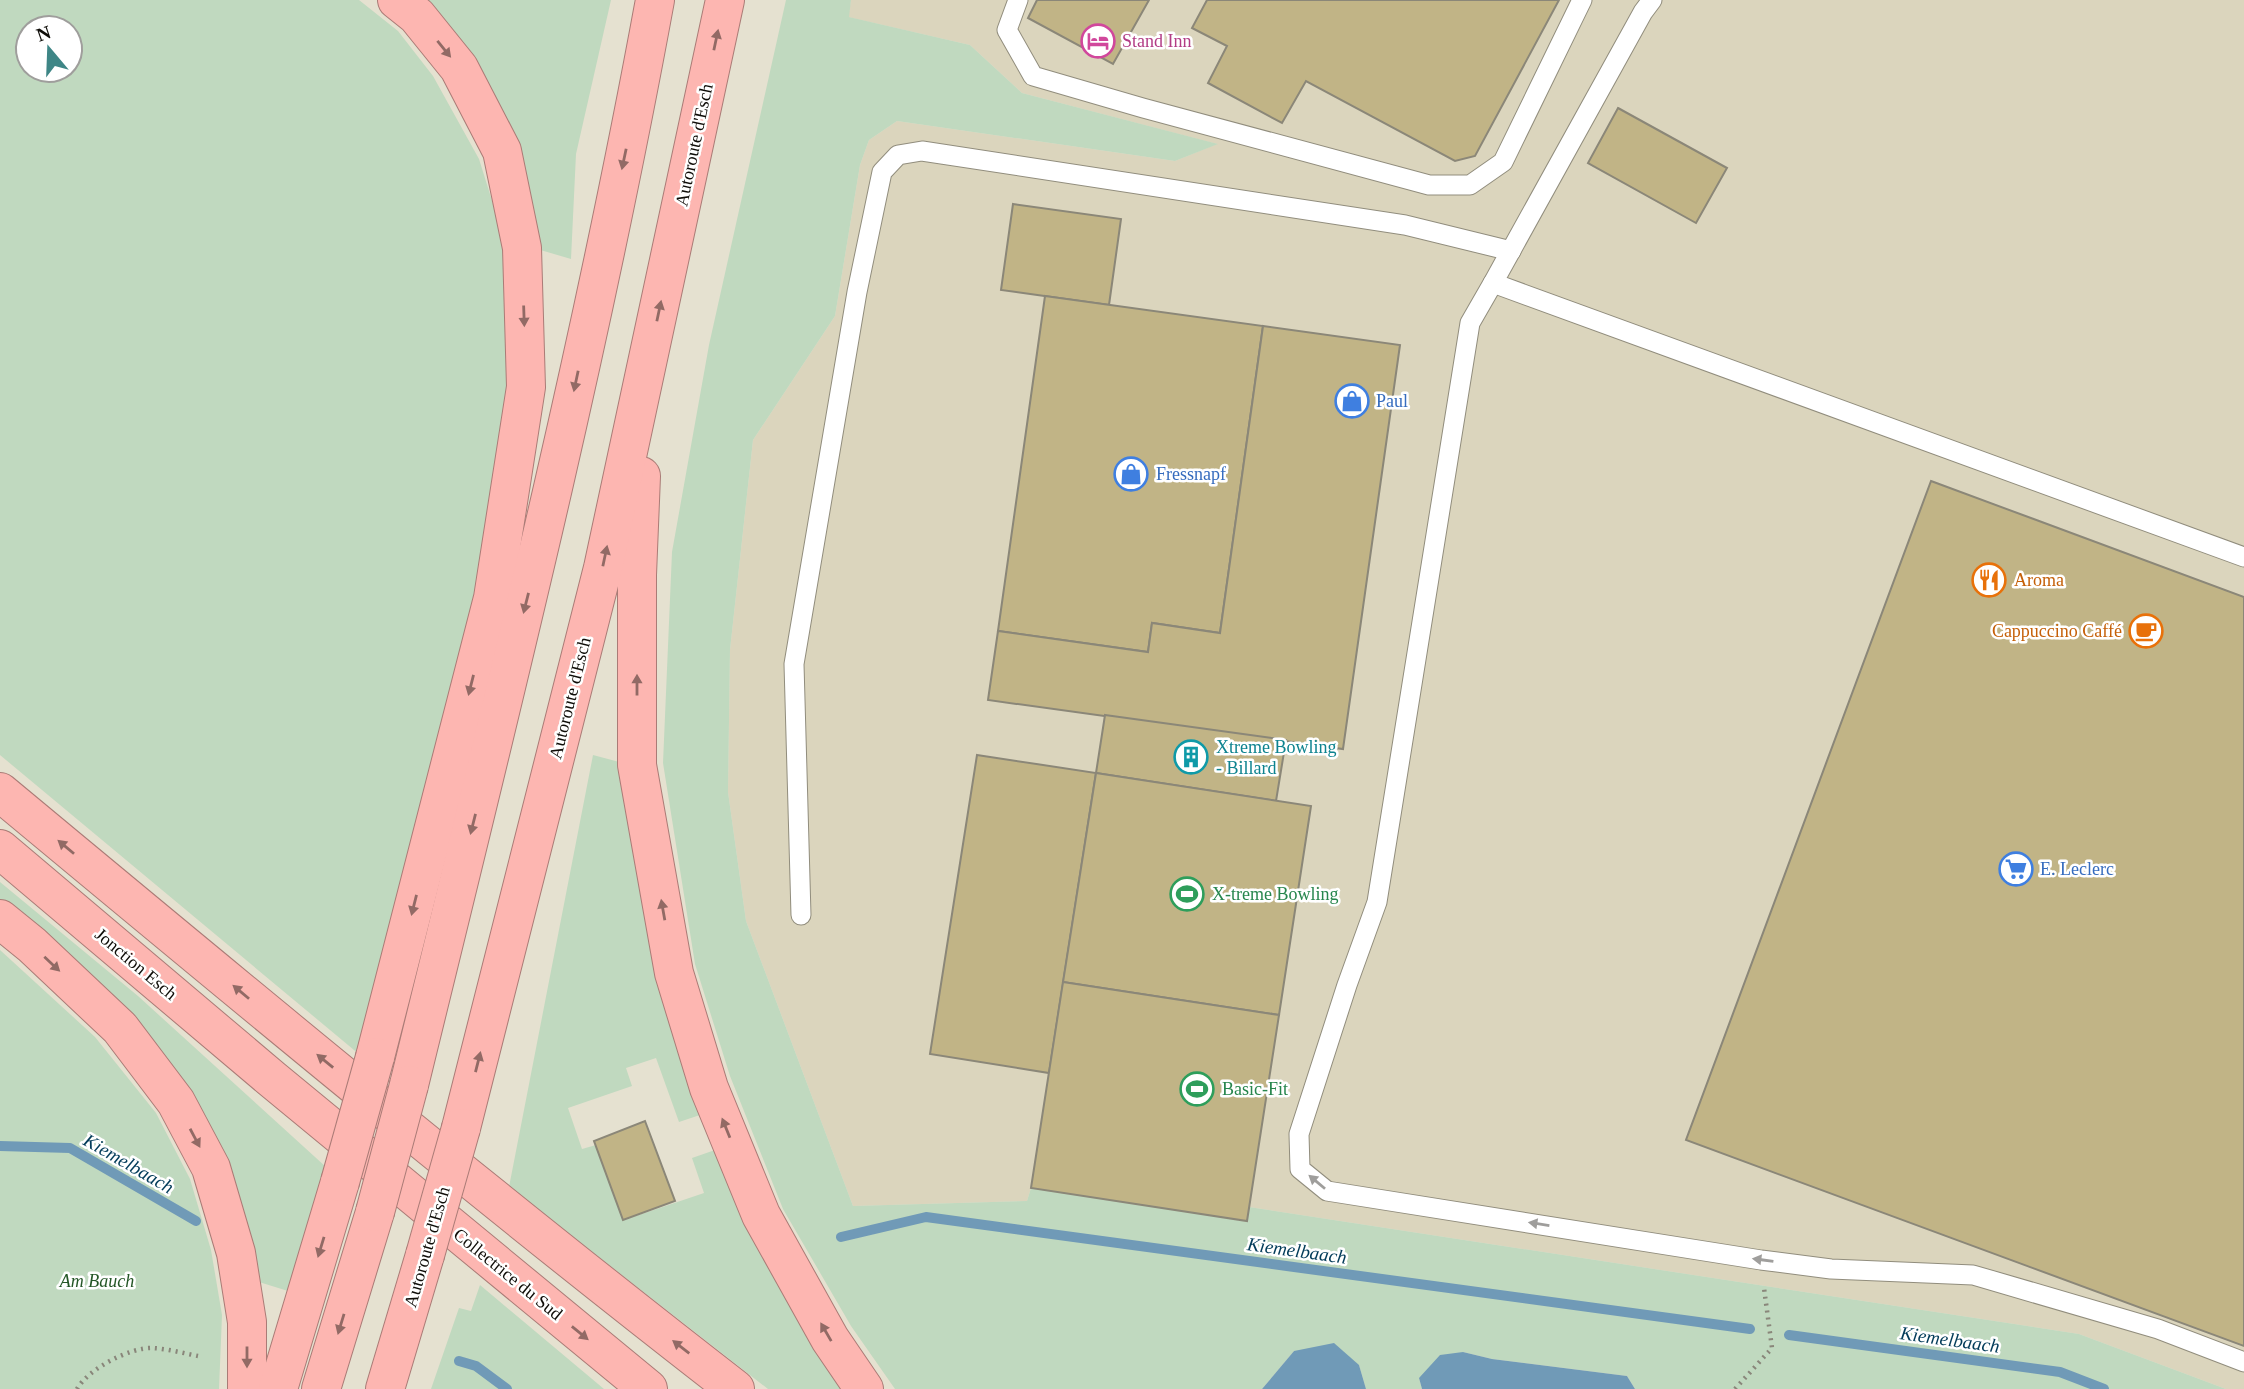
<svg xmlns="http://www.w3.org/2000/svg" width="2244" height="1389" font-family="Georgia,serif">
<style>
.built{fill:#dbd5bd}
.green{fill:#c0d9bf;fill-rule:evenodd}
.water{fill:#709ab7}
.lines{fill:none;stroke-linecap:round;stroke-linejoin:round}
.stream{stroke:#709ab7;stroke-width:10}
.building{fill:#c1b486;stroke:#8b8778;stroke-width:2}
.lane-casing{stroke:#918d7d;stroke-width:21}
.highway-casing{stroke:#aa7b76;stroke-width:40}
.path{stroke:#89867a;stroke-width:4.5;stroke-dasharray:2 5;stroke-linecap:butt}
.lane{stroke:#fff;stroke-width:19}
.highway{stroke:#fdb6b1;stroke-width:38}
.highway-bridge-casing{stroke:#aa7b76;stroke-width:40;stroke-linecap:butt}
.highway-bridge{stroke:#fdb6b1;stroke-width:38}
.oneway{fill:#926a65}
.oneway2{fill:#9f9e9c}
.labels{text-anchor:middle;stroke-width:5;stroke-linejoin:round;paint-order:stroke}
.hotel-label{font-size:18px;fill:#b23c85;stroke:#fff;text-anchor:start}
.street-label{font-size:18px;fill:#0f0d08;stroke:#fff}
.shop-label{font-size:18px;fill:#366cbe;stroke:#fff;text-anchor:start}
.food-label{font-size:18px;fill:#c56008;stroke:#fff;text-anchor:start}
.culture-label{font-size:18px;fill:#0d838f;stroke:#fff;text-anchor:start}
.leisure-label{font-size:18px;fill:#27864d;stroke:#fff;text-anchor:start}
.park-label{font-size:18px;font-style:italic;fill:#255727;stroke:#fff}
.water-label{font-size:19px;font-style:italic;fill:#033c5a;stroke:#fff}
</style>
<rect width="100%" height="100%" fill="#e5e1d0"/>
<path class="built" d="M851,0h1393v1389h-18l-147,-55 -830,-127 -2,14 -216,-33 -4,13 -174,5 -107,-285 -18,-129 2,-142 23,-210 82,-124 25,-151 9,-25 28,-19 278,40 42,-17 -195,-51 -52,-48 -122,-28z"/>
<g class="green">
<path d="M0,0h359l39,31 35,45 46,83 25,80 4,140 -33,210 -115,466 -360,-300zM28,28h42v42h-42z"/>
<path d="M424,0h187l-35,154 -5,105 -34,-10z"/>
<path d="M786,0h65l-2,17 121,28 52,48 196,51 -43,17 -278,-40 -28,19 -9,25 -25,151 -82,124 -23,210 -2,142 18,129 107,285 174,-5 4,-13 215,33 3,-14 830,127 147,55h-591l-8,-13 -135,-17 -29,-7 -44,26 3,11h-56l-7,-24 -65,-14 -32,38h-367l-44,-63 -68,-117 -53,-133 -35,-112 -32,-201 9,-211 37,-207z"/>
<path d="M593,755l30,8 77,352 -21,7 -23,-64 -30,10 6,18 -64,22 14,41 14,-4 28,75 80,-27 -12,-35 23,-8 130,239h-77l-259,-202z"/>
<path d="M0,882l138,114 188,171 -38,124 -29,-9 -6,-29 -209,-316 -44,-38z"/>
<path d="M0,950l95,87 61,76 34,66 21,71 11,65 -3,74h-219z"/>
<path d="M480,1285l124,104h-173l28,-81 12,3z"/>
</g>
<g class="water">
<path d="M1334,1343l25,22 7,24h-104l32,-38z"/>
<path d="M1463,1352l29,7 135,17 8,13h-213l-3,-11 21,-23z"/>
</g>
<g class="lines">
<g class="stream">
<path d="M0,1146l70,2 126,73"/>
<path d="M841,1237l85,-20 824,112"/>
<path d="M1789,1335l271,37 44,17"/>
<path d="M459,1361l17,5 31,23"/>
</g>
</g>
<g class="building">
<path d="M1037,0h112l-36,64 -85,-46z"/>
<path d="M1207,0h352l-84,156 -20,5 -149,-80 -24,42 -74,-40 19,-37 -35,-18z"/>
<path d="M1618,108l109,60 -31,55 -108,-60z"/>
<path d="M1013,204l108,15 -12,86 -108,-15z"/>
<path d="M1045,296l218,30 -43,307 -68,-10 -4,29 -150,-21z"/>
<path d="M1263,326l137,19 -57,404 -355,-49 10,-69 150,21 4,-29 68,10z"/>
<path d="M1931,481l313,116v749l-558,-206z"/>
<path d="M1105,715l181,25 -10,61 -180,-28z"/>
<path d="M977,755l119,18 -47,300 -119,-19z"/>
<path d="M1096,773l215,33 -32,209 -216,-33z"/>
<path d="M1063,982l216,33 -32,206 -216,-33z"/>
<path d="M645,1121l30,80 -52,19 -29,-79z"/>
</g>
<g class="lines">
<defs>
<g id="lane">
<path d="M1018,0l-11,30 26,46 110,32 286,77h41l33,-23 79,-162"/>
<path d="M1652,0l-9,12 -150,271 751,274"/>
<path d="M1493,283l-23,40 -93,579 -30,83 -48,149 1,35 27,22 434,69 70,9 142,6 185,54 86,33"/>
<path d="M801,915l-7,-251 63,-372 25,-120 16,-17 24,-4 483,74 106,26"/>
</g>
<g id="highway">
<path d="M641,476l-4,99v190l37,208 35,115 52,127 69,124 34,50"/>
<path d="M0,792c243,202 486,404 735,597"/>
<path d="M0,849l272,230 376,310"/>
<path d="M0,919l32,26 88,83 56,74 35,66 25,85 11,69v67"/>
<path d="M375,1057l118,-459 33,-211 -4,-139 -20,-97 -43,-83 -42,-52 -20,-16"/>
<path d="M409,1085c88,-360 179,-720 246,-1085"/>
<path d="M461,1128l142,-560 122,-568"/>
<path d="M278,1389l62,-207"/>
<path d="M321,1389l54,-177"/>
<path d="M385,1389l40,-134"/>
</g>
</defs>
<use href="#lane" class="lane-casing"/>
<use href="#highway" class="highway-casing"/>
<g class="path">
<path d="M77,1389c11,-20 53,-42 76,-41 15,1 30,5 45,8"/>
<path d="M1735,1389l37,-41 -8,-60"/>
</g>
<use href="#lane" class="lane"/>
<use href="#highway" class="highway"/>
<defs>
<g id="highway-bridge">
<path d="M340,1182l35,-125"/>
<path d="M375,1212l34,-127"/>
<path d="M425,1255l36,-127"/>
</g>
</defs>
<use href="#highway-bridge" class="highway-bridge-casing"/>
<use href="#highway-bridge" class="highway-bridge"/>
</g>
<defs><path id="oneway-solid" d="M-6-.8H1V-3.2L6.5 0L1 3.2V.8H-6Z" transform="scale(1.75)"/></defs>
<g class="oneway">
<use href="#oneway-solid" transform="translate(716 40) rotate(-78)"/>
<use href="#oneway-solid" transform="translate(444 49) rotate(51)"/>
<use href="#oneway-solid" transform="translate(624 159) rotate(102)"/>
<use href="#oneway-solid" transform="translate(659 311) rotate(-78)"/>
<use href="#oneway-solid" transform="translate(524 316) rotate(88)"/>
<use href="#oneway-solid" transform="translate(576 381) rotate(102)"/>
<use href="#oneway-solid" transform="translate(605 556) rotate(-78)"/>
<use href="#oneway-solid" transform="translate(526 603) rotate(104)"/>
<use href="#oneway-solid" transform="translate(471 685) rotate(104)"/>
<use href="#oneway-solid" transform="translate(637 685) rotate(-90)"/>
<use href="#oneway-solid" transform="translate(473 824) rotate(104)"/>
<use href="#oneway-solid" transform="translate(66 847) rotate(-140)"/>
<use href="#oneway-solid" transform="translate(414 905) rotate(104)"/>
<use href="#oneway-solid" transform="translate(663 910) rotate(-100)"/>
<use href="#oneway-solid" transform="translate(52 964) rotate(43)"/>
<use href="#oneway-solid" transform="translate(241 992) rotate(-140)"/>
<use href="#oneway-solid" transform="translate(325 1061) rotate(-141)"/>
<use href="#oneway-solid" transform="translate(478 1062) rotate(-76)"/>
<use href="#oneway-solid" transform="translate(726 1128) rotate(-112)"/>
<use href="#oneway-solid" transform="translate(195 1138) rotate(62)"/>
<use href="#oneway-solid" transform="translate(321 1247) rotate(107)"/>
<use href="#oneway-solid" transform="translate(341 1324) rotate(107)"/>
<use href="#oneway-solid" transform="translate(826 1332) rotate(-120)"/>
<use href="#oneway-solid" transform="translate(580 1333) rotate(39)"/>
<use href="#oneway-solid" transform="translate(681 1347) rotate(-142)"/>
<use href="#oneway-solid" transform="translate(247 1357) rotate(90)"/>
</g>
<g class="oneway2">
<use href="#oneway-solid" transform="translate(1317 1182) rotate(-140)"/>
<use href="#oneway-solid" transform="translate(1539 1224) rotate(-171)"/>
<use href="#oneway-solid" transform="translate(1763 1260) rotate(-172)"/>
</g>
<defs>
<symbol id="hotel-ring" viewBox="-11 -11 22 22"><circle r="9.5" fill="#fff" stroke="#d1479c" stroke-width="1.5"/><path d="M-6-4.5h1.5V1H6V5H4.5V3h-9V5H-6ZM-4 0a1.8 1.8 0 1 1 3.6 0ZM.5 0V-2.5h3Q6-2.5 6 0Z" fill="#d1479c"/></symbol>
<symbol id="shop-ring" viewBox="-11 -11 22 22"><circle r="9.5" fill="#fff" stroke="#3f7fe0" stroke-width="1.5"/><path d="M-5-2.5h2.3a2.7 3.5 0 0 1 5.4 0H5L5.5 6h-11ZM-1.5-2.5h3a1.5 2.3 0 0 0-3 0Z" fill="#3f7fe0"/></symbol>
<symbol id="restaurant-ring" viewBox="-11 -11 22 22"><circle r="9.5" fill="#fff" stroke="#e8710a" stroke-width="1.5"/><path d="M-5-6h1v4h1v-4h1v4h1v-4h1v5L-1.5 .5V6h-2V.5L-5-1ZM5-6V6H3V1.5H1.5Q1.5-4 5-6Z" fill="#e8710a"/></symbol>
<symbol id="cafe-ring" viewBox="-11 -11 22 22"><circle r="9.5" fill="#fff" stroke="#e8710a" stroke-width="1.5"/><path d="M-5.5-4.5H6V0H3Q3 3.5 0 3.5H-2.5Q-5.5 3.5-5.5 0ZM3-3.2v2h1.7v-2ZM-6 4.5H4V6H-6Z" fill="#e8710a"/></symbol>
<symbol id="building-ring" viewBox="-11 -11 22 22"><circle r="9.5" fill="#fff" stroke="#0f9aa8" stroke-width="1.5"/><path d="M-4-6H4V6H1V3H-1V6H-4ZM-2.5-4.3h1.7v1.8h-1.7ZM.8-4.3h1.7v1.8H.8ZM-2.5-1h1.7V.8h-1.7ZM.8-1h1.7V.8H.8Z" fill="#0f9aa8"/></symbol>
<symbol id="supermarket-ring" viewBox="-11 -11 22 22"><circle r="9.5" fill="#fff" stroke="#3f7fe0" stroke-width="1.5"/><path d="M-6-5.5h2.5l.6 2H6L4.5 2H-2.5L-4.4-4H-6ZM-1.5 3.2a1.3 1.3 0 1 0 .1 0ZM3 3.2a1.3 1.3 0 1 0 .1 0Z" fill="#3f7fe0"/></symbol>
<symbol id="stadium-ring" viewBox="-11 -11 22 22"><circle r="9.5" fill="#fff" stroke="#2e9e5b" stroke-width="1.5"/><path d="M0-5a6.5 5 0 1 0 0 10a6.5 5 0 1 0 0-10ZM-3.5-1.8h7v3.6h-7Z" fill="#2e9e5b"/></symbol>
</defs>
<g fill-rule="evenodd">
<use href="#hotel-ring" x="1079" y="22" width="38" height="38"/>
<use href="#shop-ring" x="1333" y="382" width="38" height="38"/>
<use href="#shop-ring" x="1112" y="455" width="38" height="38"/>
<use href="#restaurant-ring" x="1970" y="561" width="38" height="38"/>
<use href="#cafe-ring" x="2127" y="612" width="38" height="38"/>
<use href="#building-ring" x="1172" y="738" width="38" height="38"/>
<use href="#supermarket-ring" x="1997" y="850" width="38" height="38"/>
<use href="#stadium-ring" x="1168" y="875" width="38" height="38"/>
<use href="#stadium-ring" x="1178" y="1070" width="38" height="38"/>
</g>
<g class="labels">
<g class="hotel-label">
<text x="1122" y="47">Stand Inn</text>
</g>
<g class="street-label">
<text transform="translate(694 145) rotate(-78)" y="6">Autoroute d'Esch</text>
<text transform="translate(570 698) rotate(-76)" y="6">Autoroute d'Esch</text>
<text transform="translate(136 964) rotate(40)" y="6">Jonction Esch</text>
<text transform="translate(427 1247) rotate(-74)" y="6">Autoroute d'Esch</text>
<text transform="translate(508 1274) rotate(39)" y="6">Collectrice du Sud</text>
</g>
<g class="shop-label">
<text x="1376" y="407">Paul</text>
<text x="1156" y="480">Fressnapf</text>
<text x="2040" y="875">E. Leclerc</text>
</g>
<g class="food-label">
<text x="2014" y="586">Aroma</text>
<text x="2122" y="637" text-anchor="end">Cappuccino Caffé</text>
</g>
<g class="culture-label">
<text x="1216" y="753">Xtreme Bowling<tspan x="1216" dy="21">- Billard</tspan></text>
</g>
<g class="leisure-label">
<text x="1212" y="900">X-treme Bowling</text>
<text x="1222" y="1095">Basic-Fit</text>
</g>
<g class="park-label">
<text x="97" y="1287">Am Bauch</text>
</g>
<g class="water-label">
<text transform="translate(129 1163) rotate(30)" y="7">Kiemelbaach</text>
<text transform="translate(1297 1250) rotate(8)" y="7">Kiemelbaach</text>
<text transform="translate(1950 1339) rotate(8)" y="7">Kiemelbaach</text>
</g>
</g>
<g transform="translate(49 49) rotate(341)"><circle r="33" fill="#ffffff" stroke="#9f9e9c" stroke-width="2"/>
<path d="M0-5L12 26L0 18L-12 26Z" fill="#3e8686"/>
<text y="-10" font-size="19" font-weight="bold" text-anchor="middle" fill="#0f0d08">N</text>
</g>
</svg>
